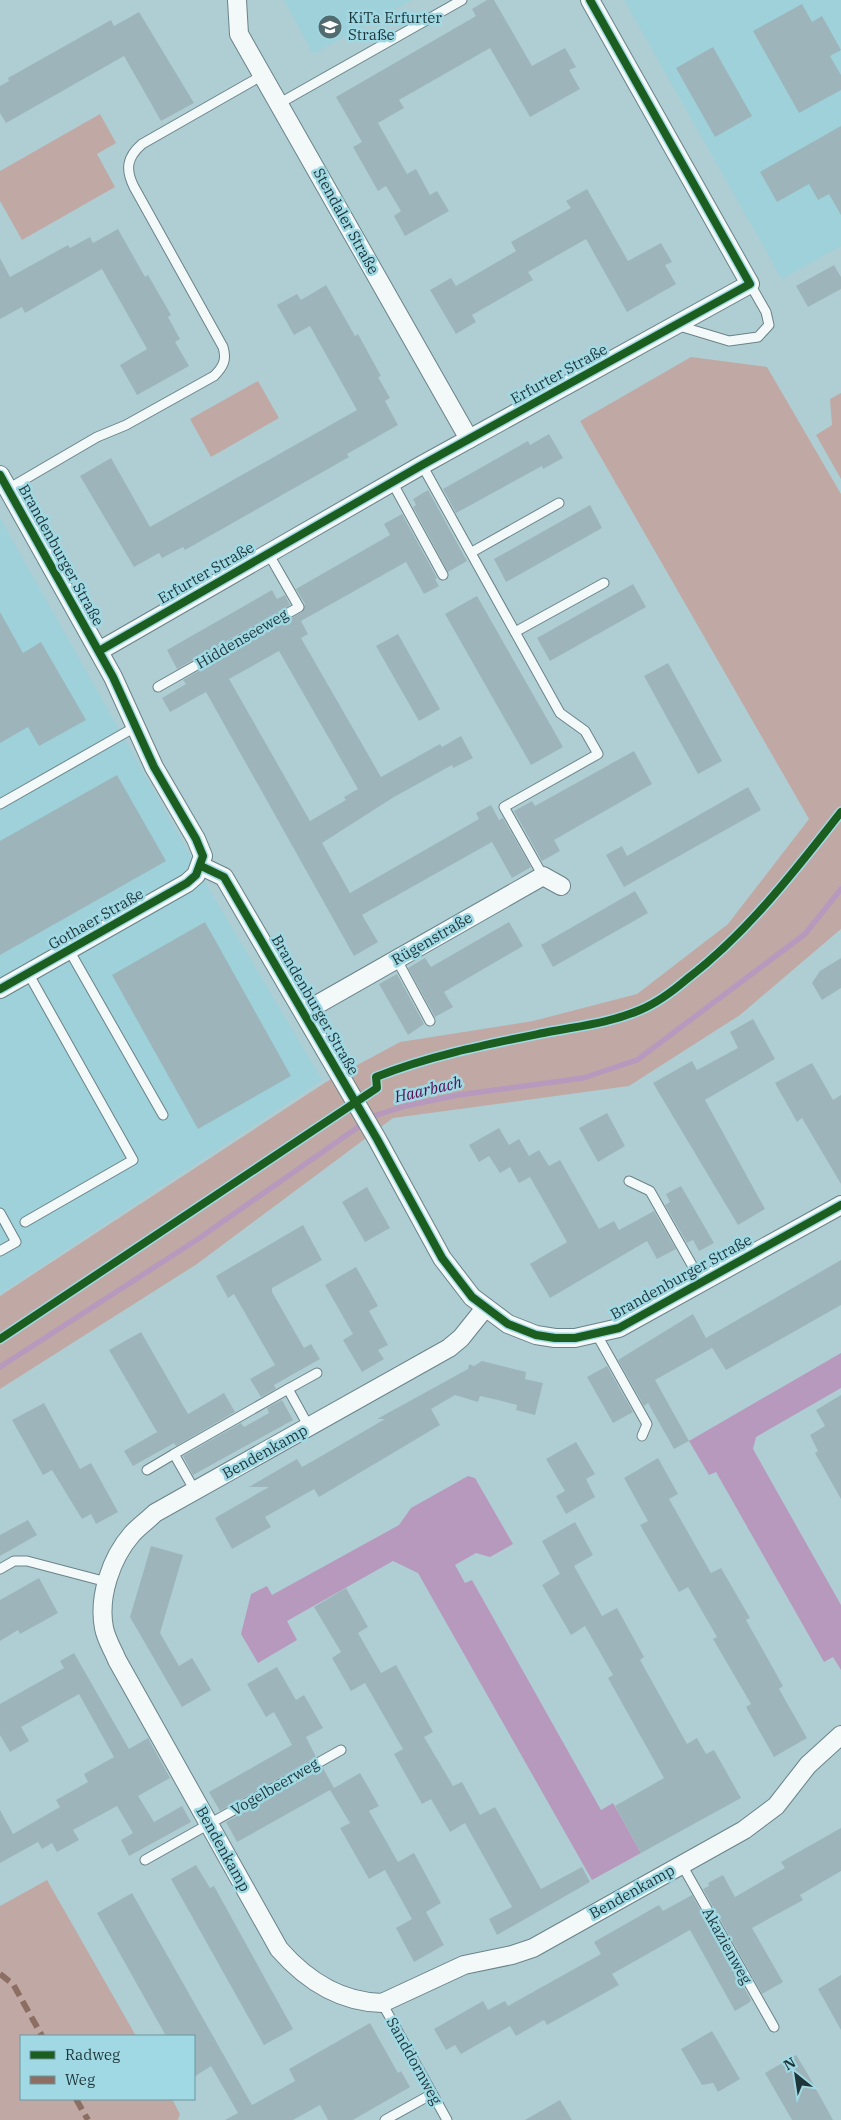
<svg xmlns="http://www.w3.org/2000/svg" width="841" height="2120" font-family="'IBM Plex Serif',serif">
<style>
.built{fill:#9ed1da}
.green{fill:#c0a9a5}
.water{fill:#b799be}
.lines{fill:none;stroke-linecap:round;stroke-linejoin:round}
.stream{stroke:#b799be;stroke-width:5.5}
.building{fill:#9db5ba;fill-rule:evenodd}
.service-casing{stroke:#6a8388;stroke-width:11}
.minor-casing{stroke:#6a8388;stroke-width:20}
.service{stroke:#f3f8f9;stroke-width:9}
.minor{stroke:#f3f8f9;stroke-width:18}
.quiet{stroke:#8d6e63;stroke-width:6;stroke-dasharray:12 6;stroke-linecap:butt}
.cycleway-casing{stroke:#a0d9e3;stroke-width:11}
.cycleway{stroke:#1b5e20;stroke-width:8}
.labels{text-anchor:middle;stroke-width:5;stroke-linejoin:round;paint-order:stroke}
.poi-label{font-size:15px;fill:#1e3539;stroke:#a0d9e3;text-anchor:start}
.street-label{font-size:15px;fill:#1e3539;stroke:#a0d9e3}
.water-label{font-size:16px;font-style:italic;fill:#540e51;stroke:#a0d9e3}
</style>
<rect width="100%" height="100%" fill="#afced4"/>
<g class="built">
<path d="M284,0h128l-99,54z"/>
<path d="M624,0h217v246l-59,33z"/>
<path d="M0,518l208,369 114,193 -322,214z"/>
</g>
<g class="green">
<path d="M100,114l16,29 -19,11 18,33 -93,53 -22,-39v-30z"/>
<path d="M691,357l76,10 74,127v435l-101,86 -111,71 -236,32 -196,146 -197,125v-93l326,-214 74,-40 133,-21 104,-27 91,-70 81,-105 -229,-398z"/>
<path d="M258,381l21,37 -68,39 -21,-38z"/>
<path d="M841,393v86l-25,-44 16,-10 -2,-26z"/>
<path d="M47,1880l89,156h-115v63h151l8,15 -2,6h-178v-214z"/>
</g>
<g class="water">
<path d="M841,1353v35l-85,49 -3,12 88,156v65l-8,-13 -9,5 -108,-190 -7,3 -20,-34z"/>
<path d="M468,1476l7,2 38,66 -23,13 -14,-4 -21,12 10,18 7,-3 129,230 12,-7 28,50 -49,27 -174,-307 -25,-12 -106,60 10,19 -39,23 -17,-29 10,-40 16,-8 5,9 127,-70 12,-17z"/>
</g>
<g class="lines">
<path class="stream" d="M0,1367l198,-128 176,-123 31,-10 53,-11 125,-17 54,-18 168,-126 36,-45"/>
</g>
<g class="building">
<path d="M487,0h7l38,66 33,-18 11,19 -7,3 11,19 -50,28 -40,-69 -91,52 5,8 -26,15 29,51 9,-5 14,26 7,-4 12,20 -44,25 -11,-20 7,-5 -15,-25 -8,5 -25,-44 9,-5 -26,-45 140,-81 -4,-7z"/>
<path d="M802,4l10,18 10,-6 19,34 -11,6 11,19v15l-42,23 -46,-82z"/>
<path d="M139,12l55,91 -33,18 -37,-65 -118,67 -6,-10v-27l9,-5 -1,-3 103,-58 3,6z"/>
<path d="M713,47l39,69 -37,21 -39,-69z"/>
<path d="M841,126v89l-12,-21 -11,6 -9,-16 -32,18 -17,-30z"/>
<path d="M587,189l41,72 33,-18 11,19 -7,3 11,19 -49,28 -41,-73 -58,33 5,8 -61,35 4,7 -20,12 -26,-44 21,-12 5,8 60,-35 -5,-9 60,-34 -5,-7z"/>
<path d="M118,229l27,48 3,-2 23,40 -3,2 12,22 -5,3 14,24 -52,29 -17,-30 27,-16 -45,-80 -77,44 -3,-6 -22,12v-61l10,19 58,-32 2,3 20,-11 3,6z"/>
<path d="M834,265l7,12v12l-33,18 -12,-21z"/>
<path d="M326,285l29,51 3,-2 23,42 -3,1 12,21 -5,3 13,24 -51,29 2,3 -164,93 -2,-3 -21,11 -3,-5 -25,14 -54,-91 31,-18 39,69 207,-117 -47,-84 -16,9 -17,-30 20,-11 4,6z"/>
<path d="M549,434l14,24 -20,11 -1,-3 -86,47 -13,-24 85,-48 2,4z"/>
<path d="M428,490l39,71 -19,11 -35,-65 3,-2 -3,-6z"/>
<path d="M590,505l12,23 -96,54 -12,-23z"/>
<path d="M402,514l35,64 -2,1 4,7 -15,8 -18,-32 -105,59 7,13 -7,4 80,139 59,-33 2,3 19,-11 12,22 -20,10 -1,-3 -58,32 -72,46 28,50 129,-74 -3,-6 15,-8 8,15 4,-2 28,49 -19,11 -20,-36 -130,73 16,27 -24,14 -148,-264 -36,20 -8,-14 24,-14 -3,-4 119,-68 3,-8 -9,-15 94,-54 -6,-11zM279,651l79,138 -14,8 2,3 -36,21 -81,-142z"/>
<path d="M633,584l13,23 -96,54 -13,-23z"/>
<path d="M272,590l5,9 8,-4 5,10 -113,64 -10,-19z"/>
<path d="M477,596l86,151 -32,18 -86,-151z"/>
<path d="M0,612l23,41 18,-11 45,78 -47,26 -11,-19 -28,16z"/>
<path d="M398,634l42,75 -21,12 -43,-75z"/>
<path d="M668,663l54,98 -24,13 -54,-98z"/>
<path d="M634,751l18,33 -98,56 6,11 -18,10 -28,-50 18,-10 3,5z"/>
<path d="M117,775l49,86 -166,94v-114z"/>
<path d="M748,787l13,23 -137,77 -18,-32 16,-9 5,10z"/>
<path d="M635,891l13,22 -95,54 -12,-22z"/>
<path d="M205,922l86,154 -93,53 -86,-154z"/>
<path d="M509,922l14,24 -79,46 9,15 -18,10 -27,-49 17,-10 6,9z"/>
<path d="M841,958v30l-19,12 -10,-17 8,-12z"/>
<path d="M397,974l27,50 -16,11 -29,-51z"/>
<path d="M753,1019l22,40 -70,41 60,109 -27,16 -85,-142 39,-22 5,9 41,-22 -8,-16z"/>
<path d="M812,1063l21,37 8,-5v89l-39,-66 -5,4 -22,-39z"/>
<path d="M607,1113l18,33 -27,16 -19,-34z"/>
<path d="M499,1128l10,17 10,-6 10,17 10,-6 10,16 11,-6 39,69 15,-8 5,9 35,-19 22,38 -19,10 -10,-18 -97,57 -20,-34 37,-22 -37,-65 -11,6 -9,-16 -10,6 -11,-17 -10,6 -10,-17z"/>
<path d="M681,1186l33,57 -15,8 -6,-11 -6,3 -22,-38 5,-3 -4,-8z"/>
<path d="M367,1187l23,41 -25,14 -23,-40z"/>
<path d="M303,1225l19,35 -50,28v4l32,56 7,-4 9,15 -46,26 2,4 -15,8 -11,-18 25,-14 -41,-71 -6,4 -12,-22z"/>
<path d="M841,1260v45l-115,65 -17,-27 3,5 -57,32 34,61 -15,8 -26,-46 -4,3 -26,-46 75,-46 13,24z"/>
<path d="M356,1267l22,39 -9,5 19,34 -10,5 6,9 -22,13 -19,-32 10,-6 -28,-49z"/>
<path d="M141,1332l47,82 36,-21 11,19 -59,34 -2,-3 -41,23 -9,-15 33,-19 -48,-82z"/>
<path d="M482,1361l44,11 -1,7 18,4 -8,32 -19,-5 1,-5 -19,-5 -18,-4 -2,6 -23,-7 -24,14 9,16 -121,72 -5,-8 -49,28 6,10 -39,22 -17,-31 54,-31h-20l48,-28 5,8 16,-9 67,-39h-8l91,-50 1,-5 5,2z"/>
<path d="M607,1366l26,46 -20,11 -26,-46z"/>
<path d="M841,1395v104l-26,-46 3,-2 -8,-16 15,-9 -9,-16z"/>
<path d="M282,1400l11,20 -100,55 -10,-19 58,-33 3,4 25,-14 -2,-5z"/>
<path d="M44,1403l36,66 11,-6 27,49 -22,12 -5,-10 -9,5 -30,-49 -9,5 -31,-55z"/>
<path d="M576,1442l19,32 -9,5 9,18 -29,17 -10,-18 9,-5 -19,-32z"/>
<path d="M658,1458l20,36 -9,5 42,74 10,-5 29,50 -4,2 37,66 -4,3 28,49 -33,19 -28,-50 5,-3 -38,-65 4,-2 -29,-50 -9,5 -39,-67 8,-4 -24,-43z"/>
<path d="M28,1520l9,15 -37,21v-21z"/>
<path d="M575,1522l18,33 -19,11 28,50 15,-8 27,49 -4,3 47,84 10,-6 9,16 8,-4 27,48 -100,55 -26,-47 49,-28 -56,-100 5,-3 -28,-49 -14,9 -29,-50 18,-11 -18,-33z"/>
<path d="M151,1546l32,9 -23,78 19,33 13,-8 19,32 -29,17 -52,-90z"/>
<path d="M39,1578l19,35 -38,21 -2,-4 -18,11v-41z"/>
<path d="M346,1588l22,39 -10,6 23,40 15,-8 37,67 -9,5 29,49 9,-4 18,33 15,-8 46,82 41,-22 8,15 -93,53 -8,-16 23,-12 -47,-84 -15,9 -19,-33 -9,5 -28,-50 9,-5 -38,-66 -14,8 -19,-33 9,-6 -27,-45z"/>
<path d="M74,1653l55,96 19,-11 22,40 -32,18 16,26 28,-16 9,16 -62,34 -8,-16 12,-7 -16,-27 -44,24 6,10 -22,12 -5,-9 -10,6 -4,-7 -38,21v-53l13,24 47,-27 -4,-7 32,-18 -4,-8 30,-17 -35,-63 -58,33 8,14 -19,11 -10,-17v-31l64,-36 -4,-7z"/>
<path d="M277,1667l19,33 8,-5 19,33 -17,9 10,20 -96,54 -11,-19 83,-47 -18,-33 -8,5 -19,-33z"/>
<path d="M323,1768l11,20 26,-15 19,33 -10,5 29,51 16,-9 27,50 -15,9 18,33 -30,17 -18,-34 16,-9 -27,-49 -16,9 -29,-51 10,-5 -20,-33 -93,52 -11,-20z"/>
<path d="M841,1828v43l-41,24 3,5 -51,28 31,54 -21,12 -59,-105 6,-3 -1,-3 15,-8 12,22 50,-29 -4,-6z"/>
<path d="M196,1865l14,23 4,-2 79,143 -29,16 -93,-166z"/>
<path d="M132,1893l120,212 43,-24 -6,-12 81,-46 28,50 3,-2 9,16 -57,33h-25l-8,-15 -27,15h-68l13,-7 -27,-47 -17,11v-41h-28l-69,-123z"/>
<path d="M692,1895l59,105 -1,2 -15,9 -45,-81 -78,44 7,11 -72,40 -3,-5 -28,16 -6,-10 -49,28 -6,-9 -9,5 -12,-21 49,-28 5,9 17,-9 3,5 93,-52 -7,-12 65,-37 4,6z"/>
<path d="M841,1975v55l-23,-41z"/>
<path d="M712,2031l28,48 -22,13 -5,-9 -11,2 -21,-36z"/>
<path d="M796,2055l10,16 27,49h-41l-27,-47z"/>
<path d="M560,2100l12,20h-47z"/>
</g>
<g class="lines">
<defs>
<g id="service">
<path d="M280,103l182,-103"/>
<path d="M676,325l53,16 29,-4 11,-12 -3,-13 -16,-28"/>
<path d="M422,465l138,248 25,18 13,23 -94,53 39,69"/>
<path d="M392,482l51,93"/>
<path d="M8,489l89,-52 29,-12 88,-49c9,-9 13,-16 9,-29l-89,-160c-9,-18 -7,-30 8,-43l121,-69"/>
<path d="M472,552l87,-49"/>
<path d="M515,632l89,-49"/>
<path d="M158,687l141,-80 -31,-54"/>
<path d="M0,804l137,-78"/>
<path d="M69,950l94,165"/>
<path d="M397,960l33,61"/>
<path d="M629,1181l21,10 51,90"/>
<path d="M0,1213l16,29 -16,9"/>
<path d="M25,1222l108,-62 -105,-187"/>
<path d="M597,1335l50,89 -5,12"/>
<path d="M288,1389l29,-16"/>
<path d="M147,1470l27,-16"/>
<path d="M195,1491l-21,-37 114,-65 21,38"/>
<path d="M0,1569l14,-8h13l80,21"/>
<path d="M145,1860l196,-110"/>
<path d="M682,1865l92,162"/>
<path d="M382,2003l65,117"/>
<path d="M385,2120l47,-26"/>
</g>
<g id="minor">
<path d="M237,0l2,34 230,405"/>
<path d="M0,475l113,202 41,90 42,72 7,17 -7,19 -9,8 -187,106"/>
<path d="M99,651l323,-186 328,-181 -160,-284"/>
<path d="M201,866l23,11 153,262 65,119 30,39 36,27 28,11 19,3h20l44,-10 222,-123"/>
<path d="M304,1012l239,-136 18,10"/>
<path d="M485,1308l-24,30 -12,10 -294,165c-7,7 -16,13 -23,21 -21,24 -34,63 -28,94 2,11 9,22 13,32l162,289c27,31 61,53 103,54l82,-38 48,-10 21,-7 211,-118 32,-24 32,-41 33,-30"/>
</g>
</defs>
<use href="#service" class="service-casing"/>
<use href="#minor" class="minor-casing"/>
<use href="#service" class="service"/>
<use href="#minor" class="minor"/>
<g class="quiet">
<path d="M0,1974l13,10 29,52"/>
<path d="M76,2099l12,21"/>
</g>
<defs>
<g id="cycleway">
<path d="M0,475l113,202 41,90 42,72 7,17 -7,19 -9,8 -187,106"/>
<path d="M99,651l323,-186 328,-181 -160,-284"/>
<path d="M201,866l23,11 153,262 65,119 30,39 36,27 28,11 19,3h20l44,-10 222,-123"/>
<path d="M0,1339l377,-251 -1,-11c55,-22 113,-33 172,-45 31,-6 62,-9 92,-22 17,-7 33,-19 47,-31 60,-46 107,-107 154,-167"/>
</g>
</defs>
<use href="#cycleway" class="cycleway-casing"/>
<use href="#cycleway" class="cycleway"/>
</g>
<defs>
<symbol id="school-disc" viewBox="-11 -11 22 22"><circle r="9.5" fill="#516b6f" stroke="#a0d9e3"/><path d="M0-5L7-2L0 1L-7-2ZM-4 1L0 2.5L4 1V4Q0 6-4 4Z" fill="#fff"/></symbol>
</defs>
<g fill-rule="evenodd">
<use href="#school-disc" x="316" y="13" width="28" height="28"/>
</g>
<g class="labels">
<g class="poi-label">
<text x="348" y="23">KiTa Erfurter<tspan x="348" dy="17">Straße</tspan></text>
</g>
<g class="street-label">
<text transform="translate(346 221) rotate(61)" y="5">Stendaler Straße</text>
<text transform="translate(559 374) rotate(-29)" y="5">Erfurter Straße</text>
<text transform="translate(61 555) rotate(61)" y="5">Brandenburger Straße</text>
<text transform="translate(206 573) rotate(-30)" y="5">Erfurter Straße</text>
<text transform="translate(242 639) rotate(-30)" y="5">Hiddenseeweg</text>
<text transform="translate(96 919) rotate(-30)" y="5">Gothaer Straße</text>
<text transform="translate(432 939) rotate(-30)" y="5">Rügenstraße</text>
<text transform="translate(315 1005) rotate(60)" y="5">Brandenburger Straße</text>
<text transform="translate(681 1277) rotate(-29)" y="5">Brandenburger Straße</text>
<text transform="translate(265 1452) rotate(-29)" y="5">Bendenkamp</text>
<text transform="translate(275 1787) rotate(-30)" y="5">Vogelbeerweg</text>
<text transform="translate(223 1849) rotate(61)" y="5">Bendenkamp</text>
<text transform="translate(632 1892) rotate(-29)" y="5">Bendenkamp</text>
<text transform="translate(727 1946) rotate(61)" y="5">Akazienweg</text>
<text transform="translate(414 2061) rotate(61)" y="5">Sanddornweg</text>
</g>
<g class="water-label">
<text transform="translate(428 1089) rotate(-13)" y="6">Haarbach</text>
</g>
</g>
<rect x="20" y="2035" width="175" height="65" fill="#a0d9e3" stroke="#6c979f"/>
<rect x="30" y="2051" width="25" height="8" fill="#1b5e20" stroke="#6c979f"/>
<text x="65" y="2060" font-size="15" fill="#1e3539">Radweg</text>
<rect x="30" y="2076" width="25" height="8" fill="#8d6e63" stroke="#6c979f"/>
<text x="65" y="2085" font-size="15" fill="#1e3539">Weg</text>
<g transform="translate(796 2075) rotate(330)" stroke="#a0d9e3" stroke-width="4" paint-order="stroke">
<path d="M0-4L9 19L0 12L-9 19Z" fill="#1e3539"/>
<text y="-8" font-size="14" font-weight="bold" text-anchor="middle" fill="#1e3539">N</text>
</g>
</svg>
